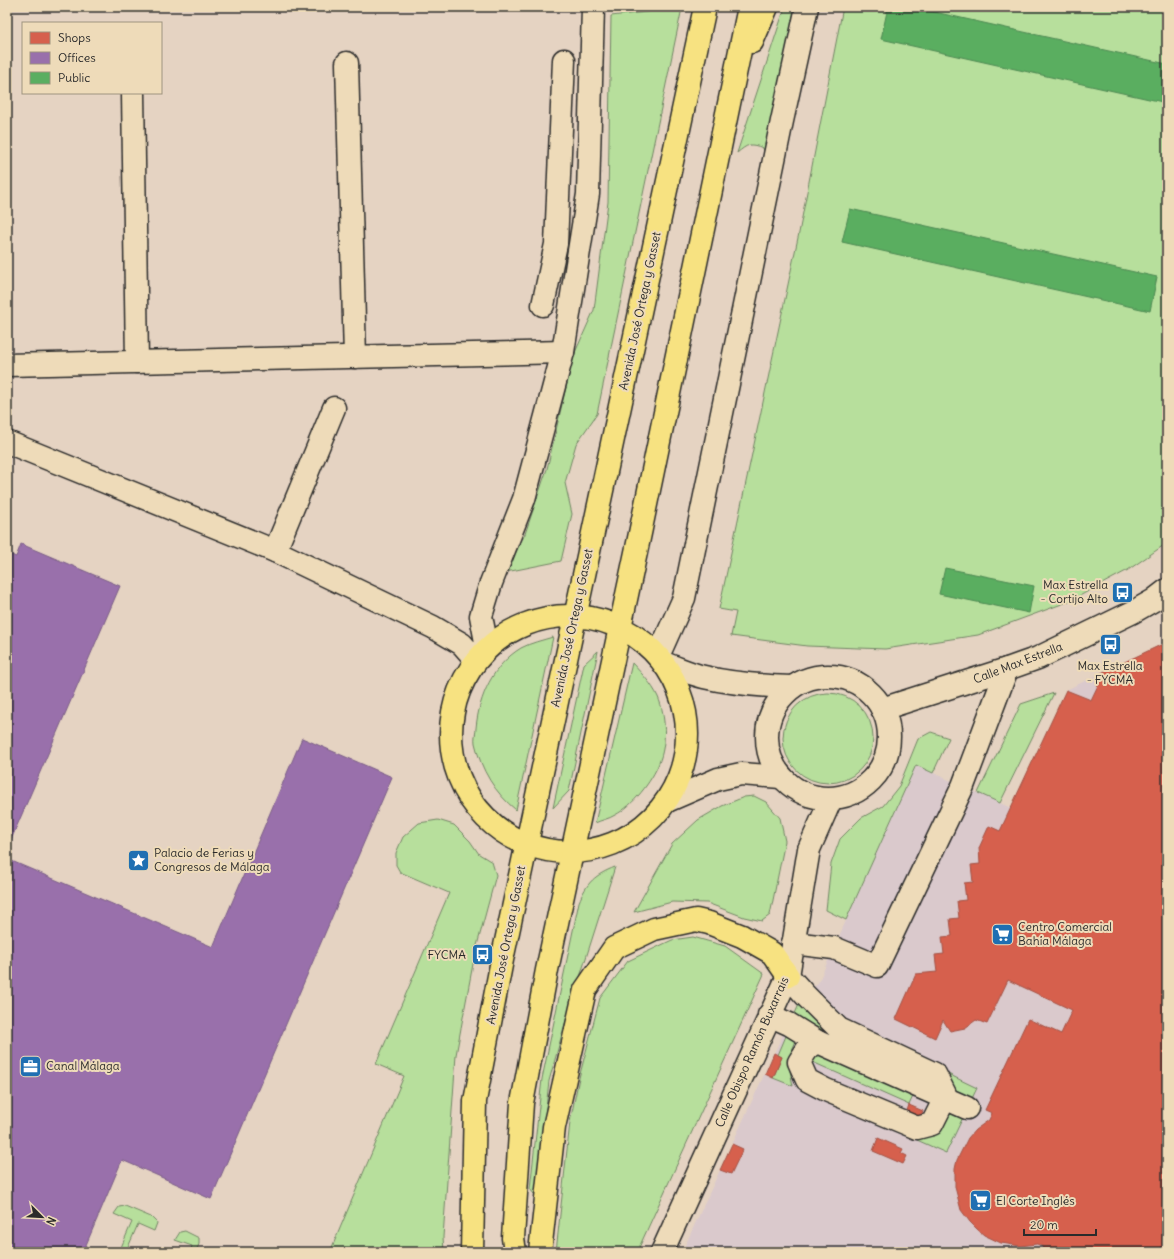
<svg xmlns="http://www.w3.org/2000/svg" width="1174" height="1259" font-family="Delius,sans-serif">
<style>
.built{fill:#dac9cc}
.green{fill:#b7df9c;stroke:#718564}
.shops{fill:#d6604d;stroke:#a35043}
.offices{fill:#9970ab;stroke:#785b85}
.public{fill:#5aae61;stroke:#4c8751}
.lines{fill:none;stroke-linecap:round;stroke-linejoin:round}
.minor-casing{stroke:#2b2b2b;stroke-width:25}
.major-casing{stroke:#2b2b2b;stroke-width:25}
.minor{stroke:#eedbb9;stroke-width:22}
.major{stroke:#f7e281;stroke-width:22}
.labels{text-anchor:middle;stroke-width:4;stroke-linejoin:round;paint-order:stroke}
.street-label{font-size:12px;fill:#2b2b2b;stroke:#eedbb9}
.poi-label{font-size:12px;fill:#2b2b2b;stroke:#eedbb9;text-anchor:start}
</style>
<rect width="100%" height="100%" fill="#e5d3c2"/>
<filter id="ink" filterUnits="userSpaceOnUse"><feTurbulence type="fractalNoise" baseFrequency=".025" numOctaves="2"/><feDisplacementMap in="SourceGraphic" scale="8" xChannelSelector="R" yChannelSelector="G"/><feConvolveMatrix kernelMatrix="1 2 1 2 8 2 1 2 1" color-interpolation-filters="sRGB"/></filter>
<g filter="url(#ink)">
<path class="built" d="M1167,642v610h-485l101,-218 11,-18 6,-14 18,-19 98,-218 95,43 55,-118z"/>
<g class="green">
<path d="M785,7h15l-32,154 -5,-13c-13,-5 -15,-4 -26,5z"/>
<path d="M843,7h324v536l-39,27 -58,31 -92,34 -93,14 -78,-3 -76,-10 5,-24 -17,-3 80,-376z"/>
<path d="M682,8l-85,406 -21,30 -11,39 7,31 -11,47 -55,11 19,-38 22,-65 26,-112 21,-47 14,-108 3,-186z"/>
<path d="M553,637l-37,173c-21,-17 -35,-40 -41,-67 -1,-5 1,-10 1,-15 3,-32 17,-63 45,-80 9,-5 22,-8 32,-11z"/>
<path d="M598,651l-29,140 -16,17 31,-144z"/>
<path d="M632,663c10,11 20,21 26,34 8,19 9,46 1,66 -7,18 -26,43 -44,52 -6,4 -14,5 -20,8z"/>
<path d="M1054,693l-54,110 -22,-10 43,-89z"/>
<circle cx="828" cy="738" r="45"/>
<path d="M931,732l18,6 -16,35 -17,-8 -70,155 -20,-10 5,-46 9,-25 21,-21 22,-12 16,-20 19,-47z"/>
<path d="M754,796l12,6 14,16 5,23 -15,74 -8,6 -18,-4 -37,-14 -35,-1 -38,10 38,-68 26,-24 24,-14 22,-9z"/>
<path d="M438,820l16,5 16,16 9,13 13,8 4,13 -21,78 -19,102 -13,182 1,15h-114l74,-176 -28,-12 73,-171 -49,-21 -4,-7v-12l7,-16 16,-14z"/>
<path d="M615,867l-51,160 -15,54 -12,107 -3,6 -4,-5 12,-110 37,-177c8,-20 16,-27 36,-35z"/>
<path d="M693,937l32,9 39,28 -127,278h-81l14,-130 9,-44 21,-80 28,-37 44,-21z"/>
<path d="M800,1002l47,40 -53,-26z"/>
<path d="M786,1036l10,5 -7,16v9l4,20 -20,-8 9,-21 -4,-2z"/>
<path d="M813,1049l101,45 -5,11 -101,-45z"/>
<path d="M946,1073l31,15 -31,65 -29,-13 19,-6 10,-12 11,-28z"/>
<path d="M125,1206l26,11 6,6 -3,8 -16,-7 -12,28h-7l13,-30 -18,-8 5,-7z"/>
<path d="M185,1231l14,7v6l-3,8h-6l2,-6 -17,-6 5,-8z"/>
</g>
<g class="shops">
<path d="M1167,642v610h-126l2,-5 -6,-3 -17,2 -19,-3 -17,-8 -7,-6 -7,-7 -9,-12 -6,-23v-18l2,-9 11,-22 7,-8 14,-10 3,-7 -7,-3 43,-91 33,15 11,-24 -64,-30 -21,44 -11,-4 -11,8 -15,3 -7,-11 -8,18 -39,-19 20,-45 21,-2 -2,-17 9,-1 -2,-17 10,-1 -2,-17 9,-1 -2,-17 9,-1 -2,-17 9,-1 -2,-17 9,-1 -1,-16 10,-22 11,5 66,-141 25,10 11,-23 -5,-2z"/>
<path d="M774,1053l8,4 -9,21 -8,-4z"/>
<path d="M909,1105l14,6 -5,10 -13,-5z"/>
<path d="M878,1138l25,11 -2,4 6,3 -4,8 -30,-13z"/>
<path d="M732,1144l11,5 -12,25 -11,-4z"/>
</g>
<g class="offices">
<path d="M21,544l99,42 -113,263v-296l9,4z"/>
<path d="M302,738l90,39 -181,422 -89,-39 -39,92h-76v-393l206,88z"/>
</g>
<g class="public">
<path d="M888,7h24l255,57v39l-286,-64z"/>
<path d="M850,209l307,68 -7,34 -308,-69z"/>
<path d="M945,568l89,18 -5,27 -90,-19z"/>
</g>
<g class="lines">
<defs>
<g id="minor">
<path d="M347,63l8,294"/>
<path d="M133,93l4,269"/>
<path d="M543,305l13,-61 8,-184"/>
<path d="M7,365l556,-13"/>
<path d="M7,442l268,109 158,76 29,17 14,16"/>
<path d="M275,551l59,-143"/>
<path d="M487,647l-6,-31 10,-33 33,-84 39,-147 25,-158 5,-187"/>
<path d="M659,654l25,-56 98,-477 25,-114"/>
<path d="M666,664c12,4 25,10 38,13 29,7 59,9 88,10"/>
<circle cx="828" cy="737" r="61"/>
<path d="M882,709l125,-40 31,-11 95,-46 21,-12 13,-10"/>
<path d="M667,801l51,-22 23,-5 40,3"/>
<path d="M793,943l41,5 43,18 86,-180 44,-117"/>
<path d="M788,976l18,20 33,33 96,45 10,20 -4,12 -9,18 -15,4 -91,-38 -19,-10 -8,-18 9,-14 10,-6 149,66"/>
<path d="M769,1015l20,9 29,18"/>
<path d="M662,1252l126,-276 21,-127 22,-50"/>
</g>
<g id="major">
<path d="M752,42l15,-35"/>
<circle cx="569" cy="734" r="118"/>
<path d="M472,1252l3,-151 27,-141 203,-953"/>
<path d="M515,1252l-2,-14 9,-135 25,-133 91,-427 111,-536"/>
<path d="M540,1252l14,-125 31,-137 29,-42 40,-19 42,-9 13,3 33,13 30,17 16,23"/>
</g>
</defs>
<use href="#minor" class="minor-casing"/>
<use href="#major" class="major-casing"/>
<use href="#minor" class="minor"/>
<use href="#major" class="major"/>
</g>
</g>
<defs>
<symbol id="bus-square" viewBox="-11 -11 22 22"><rect x="-9" y="-9" width="18" height="18" rx="4" fill="#1f6fb2" stroke="#eedbb9"/><path d="M-5-6H5V4H4V6H2V4H-2V6H-4V4H-5ZM-3.5-4V0h7V-4ZM-3.5 1.2v1.5H-2V1.2ZM2 1.2v1.5H3.5V1.2Z" fill="#fff"/></symbol>
<symbol id="sight-square" viewBox="-11 -11 22 22"><rect x="-9" y="-9" width="18" height="18" rx="4" fill="#1f6fb2" stroke="#eedbb9"/><path d="M0-6L1.8-2.2L6-1.7L2.9 1.2L3.7 5.4L0 3.3L-3.7 5.4L-2.9 1.2L-6-1.7L-1.8-2.2Z" fill="#fff"/></symbol>
<symbol id="supermarket-square" viewBox="-11 -11 22 22"><rect x="-9" y="-9" width="18" height="18" rx="4" fill="#1f6fb2" stroke="#eedbb9"/><path d="M-6-5.5h2.5l.6 2H6L4.5 2H-2.5L-4.4-4H-6ZM-1.5 3.2a1.3 1.3 0 1 0 .1 0ZM3 3.2a1.3 1.3 0 1 0 .1 0Z" fill="#fff"/></symbol>
<symbol id="office-square" viewBox="-11 -11 22 22"><rect x="-9" y="-9" width="18" height="18" rx="4" fill="#1f6fb2" stroke="#eedbb9"/><path d="M-6-3h4V-5.5h4V-3h4V5H-6ZM-1-4.5V-3h2v-1.5ZM-6 0V1H6V0Z" fill="#fff"/></symbol>
</defs>
<g fill-rule="evenodd">
<use href="#bus-square" x="1110" y="580" width="25" height="25"/>
<use href="#bus-square" x="1098" y="632" width="25" height="25"/>
<use href="#sight-square" x="126" y="848" width="25" height="25"/>
<use href="#supermarket-square" x="990" y="922" width="25" height="25"/>
<use href="#bus-square" x="470" y="942" width="25" height="25"/>
<use href="#office-square" x="18" y="1054" width="25" height="25"/>
<use href="#supermarket-square" x="968" y="1188" width="25" height="25"/>
</g>
<g class="labels">
<g class="street-label">
<text transform="translate(640 311) rotate(-78)" y="4">Avenida José Ortega y Gasset</text>
<text transform="translate(572 628) rotate(-78)" y="4">Avenida José Ortega y Gasset</text>
<text transform="translate(1018 663) rotate(-21)" y="4">Calle Max Estrella</text>
<text transform="translate(506 945) rotate(-79)" y="4">Avenida José Ortega y Gasset</text>
<text transform="translate(752 1052) rotate(-66)" y="4">Calle Obispo Ramón Buxarrais</text>
</g>
<g class="poi-label">
<text x="1108" y="589" text-anchor="end">Max Estrella<tspan x="1108" dy="14">- Cortijo Alto</tspan></text>
<text x="1110" y="670" text-anchor="middle">Max Estrella<tspan x="1110" dy="14">- FYCMA</tspan></text>
<text x="154" y="857">Palacio de Ferias y<tspan x="154" dy="14">Congresos de Málaga</tspan></text>
<text x="1018" y="931">Centro Comercial<tspan x="1018" dy="14">Bahía Málaga</tspan></text>
<text x="466" y="959" text-anchor="end">FYCMA</text>
<text x="46" y="1070">Canal Málaga</text>
<text x="996" y="1205">El Corte Inglés</text>
</g>
</g>
<rect width="1174" height="1259" fill="none" stroke="#eedbb9" stroke-width="24"/>
<rect x="12" y="12" width="1150" height="1235" fill="none" stroke="#2b2b2b" stroke-width="1.5" filter="url(#ink)"/>
<rect x="22" y="22" width="140" height="72" fill="#eedbb9" stroke="#a09580"/>
<rect x="30" y="32" width="20" height="12" fill="#d6604d" stroke="#a09580"/>
<text x="58" y="42" font-size="12" fill="#2b2b2b">Shops</text>
<rect x="30" y="52" width="20" height="12" fill="#9970ab" stroke="#a09580"/>
<text x="58" y="62" font-size="12" fill="#2b2b2b">Offices</text>
<rect x="30" y="72" width="20" height="12" fill="#5aae61" stroke="#a09580"/>
<text x="58" y="82" font-size="12" fill="#2b2b2b">Public</text>
<g transform="translate(42 1217) rotate(114)" stroke="#eedbb9" stroke-width="3" paint-order="stroke">
<path d="M0-3L7 15L0 10L-7 15Z" fill="#2b2b2b"/>
<text y="-6" font-size="11" font-weight="bold" text-anchor="middle" fill="#2b2b2b">N</text>
</g>
<path d="M1024 1229v6h72v-6" fill="none" stroke="#2b2b2b" stroke-width="2"/>
<text x="1030" y="1229" font-size="12" fill="#2b2b2b" stroke="#eedbb9" stroke-width="3" paint-order="stroke">20 m</text>
</svg>
